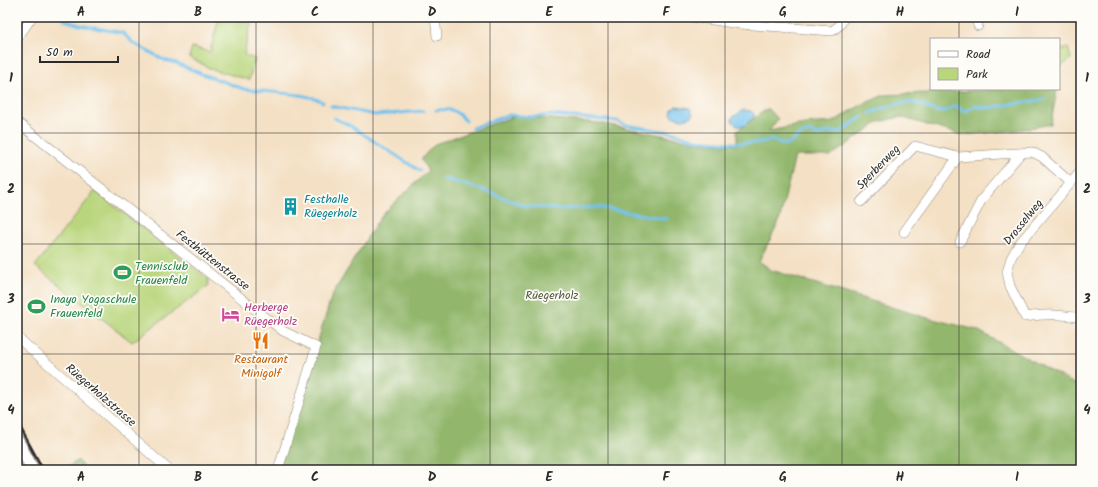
<svg xmlns="http://www.w3.org/2000/svg" width="1098" height="487" font-family="Kalam,sans-serif">
<style>
.green{fill:#b9d67d;stroke:#728054}
.forest{fill:#92b76c;stroke:#5e714c}
.water{fill:#73c2ed;stroke:#4f768c}
.lines{fill:none;stroke-linecap:round;stroke-linejoin:round}
.stream{stroke:#73c2ed;stroke-width:3}
.street-casing{stroke:#908678;stroke-width:10}
.secondary-casing{stroke:#908678;stroke-width:14}
.street{stroke:#fff;stroke-width:9}
.secondary{stroke:#fff;stroke-width:12}
.rail{stroke:#2b2b2b;stroke-width:3}
.grid{fill:none;stroke:#2b2b2b;stroke-width:1;stroke-opacity:0.55}
.labels{text-anchor:middle;stroke-width:3.5;stroke-linejoin:round;paint-order:stroke}
.street-label{font-size:12px;fill:#2b2b2b;stroke:#fdfcf7}
.culture-label{font-size:12px;fill:#0d838f;stroke:#fdfcf7;text-anchor:start}
.leisure-label{font-size:12px;fill:#27864d;stroke:#fdfcf7;text-anchor:start}
.park-label{font-size:12px;fill:#565e44;stroke:#fdfcf7}
.hotel-label{font-size:12px;fill:#b23c85;stroke:#fdfcf7;text-anchor:start}
.food-label{font-size:12px;fill:#c56008;stroke:#fdfcf7}
.neatline{fill:none;stroke:#2b2b2b;stroke-width:1.5}
.grid-label{font-size:13px;text-anchor:middle;font-weight:bold;fill:#2b2b2b}
</style>
<rect width="100%" height="100%" fill="#fdfcf7"/>
<filter id="ink" filterUnits="userSpaceOnUse"><feTurbulence type="fractalNoise" baseFrequency=".025" numOctaves="2"/><feDisplacementMap in="SourceGraphic" scale="8" xChannelSelector="R" yChannelSelector="G"/><feConvolveMatrix kernelMatrix="1 2 1 2 8 2 1 2 1" color-interpolation-filters="sRGB"/></filter>
<filter id="wash" filterUnits="userSpaceOnUse"><feTurbulence type="fractalNoise" baseFrequency=".012" numOctaves="4" result="noise"/><feDisplacementMap in="SourceGraphic" scale="16" xChannelSelector="R" yChannelSelector="G"/><feGaussianBlur stdDeviation="0.9" result="paint"/><feColorMatrix in="noise" values="0 0 0 0 0 0 0 0 0 0 0 0 0 0 0 0 0 1.4 0 .05"/><feComposite in="paint" operator="in"/></filter>
<g filter="url(#wash)">
<rect width="100%" height="100%" fill="#f4e0c4"/>
<g class="green">
<path d="M219,17h9l23,6 -7,32 11,4 -6,21 -38,-11 -22,-12 3,-10 18,5z"/>
<path d="M1068,48l3,11 -12,9v-18z"/>
<path d="M95,191l113,88v7l-76,56 -97,-76z"/>
</g>
<g class="forest">
<path d="M1007,89h50l-6,35 -33,6 -56,5 -62,-18 -21,5 -48,34h-36l-16,66 -20,39 12,9 153,47 53,13 104,58v82h-803l54,-175 43,-70 10,-13 43,-41 -7,-12 14,-15 80,-28 84,7 99,19 39,3v-14l31,-23 10,11 -9,12 35,-7 29,-2 28,-17 23,-10z"/>
<path d="M78,460l7,10h-21z"/>
</g>
<g class="water">
<path d="M676,106l14,2 3,6c-5,7 -17,6 -22,0l1,-5z"/>
<path d="M743,110l8,1 3,3v3l-10,9h-7l-5,-5v-3z"/>
</g>
<g class="lines">
<g class="stream">
<path d="M64,20l16,5 43,8 10,10 31,17 12,3 26,11 42,15 56,6 14,3 9,4"/>
<path d="M331,106l44,9 48,-4"/>
<path d="M436,110c16,-2 19,0 30,11"/>
<path d="M870,113c15,-5 34,-14 49,-9 7,2 14,7 21,8 7,1 10,-6 17,-6l6,5h3l9,-5 12,2 59,-9"/>
<path d="M334,118l15,7 71,46"/>
<path d="M472,128l37,-13 25,2 18,-2 65,6 8,4 45,7 27,8 33,3h24l19,-3 14,5 14,-11 11,-2 4,3h4l7,-3h13l22,-15"/>
<path d="M442,178l41,12 42,16 36,3 37,-2 69,12"/>
</g>
</g>
</g>
<g filter="url(#ink)">
<g class="lines">
<defs>
<g id="street">
<path d="M435,17l2,19"/>
<path d="M692,17l48,7 92,7 8,-6 4,-8"/>
<path d="M976,17l2,9"/>
<path d="M17,39l15,-22"/>
<path d="M17,122l266,209 33,16 -38,123"/>
<path d="M1081,171l-62,73 -8,14 -4,14 3,14 15,31c21,-3 35,-3 56,1"/>
<path d="M861,202l54,-56 43,11 74,-5 10,5 29,26"/>
<path d="M904,232l54,-75"/>
<path d="M960,242l22,-43 39,-46"/>
<path d="M17,337l152,133"/>
</g>
<path id="secondary" d="M17,440l16,30"/>
</defs>
<use href="#street" class="street-casing"/>
<use href="#secondary" class="secondary-casing"/>
<use href="#street" class="street"/>
<use href="#secondary" class="secondary"/>
<path class="rail" d="M17,422l26,48"/>
</g>
</g>
<path class="grid" d="M139,17v453M256,17v453M373,17v453M490,17v453M608,17v453M725,17v453M842,17v453M959,17v22M959,89v381M17,133h1064M17,244h1064M17,354h1064"/>
<defs>
<symbol id="building-bare" viewBox="-9 -9 18 18"><path d="M-4-6H4V6H1V3H-1V6H-4ZM-2.5-4.3h1.7v1.8h-1.7ZM.8-4.3h1.7v1.8H.8ZM-2.5-1h1.7V.8h-1.7ZM.8-1h1.7V.8H.8Z" fill="#0f9aa8" stroke="#fdfcf7" stroke-width="2.5" paint-order="stroke"/></symbol>
<symbol id="stadium-bare" viewBox="-9 -9 18 18"><path d="M0-5a6.5 5 0 1 0 0 10a6.5 5 0 1 0 0-10ZM-3.5-1.8h7v3.6h-7Z" fill="#2e9e5b" stroke="#fdfcf7" stroke-width="2.5" paint-order="stroke"/></symbol>
<symbol id="hotel-bare" viewBox="-9 -9 18 18"><path d="M-6-4.5h1.5V1H6V5H4.5V3h-9V5H-6ZM-4 0a1.8 1.8 0 1 1 3.6 0ZM.5 0V-2.5h3Q6-2.5 6 0Z" fill="#d1479c" stroke="#fdfcf7" stroke-width="2.5" paint-order="stroke"/></symbol>
<symbol id="restaurant-bare" viewBox="-9 -9 18 18"><path d="M-5-6h1v4h1v-4h1v4h1v-4h1v5L-1.5 .5V6h-2V.5L-5-1ZM5-6V6H3V1.5H1.5Q1.5-4 5-6Z" fill="#e8710a" stroke="#fdfcf7" stroke-width="2.5" paint-order="stroke"/></symbol>
</defs>
<g fill-rule="evenodd">
<use href="#building-bare" x="278" y="194" width="25" height="25"/>
<use href="#stadium-bare" x="110" y="260" width="25" height="25"/>
<use href="#stadium-bare" x="24" y="294" width="25" height="25"/>
<use href="#hotel-bare" x="218" y="302" width="25" height="25"/>
<use href="#restaurant-bare" x="248" y="328" width="25" height="25"/>
</g>
<g class="labels">
<g class="street-label">
<text transform="translate(878 167) rotate(-46)" y="4">Sperberweg</text>
<text transform="translate(1023 222) rotate(-51)" y="4">Drosselweg</text>
<text transform="translate(213 260) rotate(38)" y="4">Festhüttenstrasse</text>
<text transform="translate(101 395) rotate(41)" y="4">Rüegerholzstrasse</text>
</g>
<g class="culture-label">
<text x="304" y="203">Festhalle<tspan x="304" dy="14">Rüegerholz</tspan></text>
</g>
<g class="leisure-label">
<text x="135" y="270">Tennisclub<tspan x="135" dy="14">Frauenfeld</tspan></text>
<text x="50" y="303">Inayo Yogaschule<tspan x="50" dy="14">Frauenfeld</tspan></text>
</g>
<g class="park-label">
<text x="552" y="299">Rüegerholz</text>
</g>
<g class="hotel-label">
<text x="244" y="311">Herberge<tspan x="244" dy="14">Rüegerholz</tspan></text>
</g>
<g class="food-label">
<text x="261" y="363">Restaurant<tspan x="261" dy="14">Minigolf</tspan></text>
</g>
</g>
<rect width="1098" height="487" fill="none" stroke="#fdfcf7" stroke-width="44"/>
<rect x="930" y="38" width="130" height="52" fill="#fdfcf7" stroke="#a9a8a5"/>
<rect x="938" y="51" width="20" height="6" fill="#ffffff" stroke="#a9a8a5"/>
<text x="966" y="58" font-size="12" fill="#2b2b2b">Road</text>
<rect x="938" y="68" width="20" height="12" fill="#b9d67d" stroke="#a9a8a5"/>
<text x="966" y="78" font-size="12" fill="#2b2b2b">Park</text>
<path d="M40 56v6h78v-6" fill="none" stroke="#2b2b2b" stroke-width="2"/>
<text x="46" y="56" font-size="12" fill="#2b2b2b" stroke="#fdfcf7" stroke-width="3" paint-order="stroke">50 m</text>
<rect x="22" y="22" width="1054" height="443" class="neatline"/>
<g class="grid-label">
<text x="81" y="16">A</text>
<text x="198" y="16">B</text>
<text x="315" y="16">C</text>
<text x="432" y="16">D</text>
<text x="549" y="16">E</text>
<text x="666" y="16">F</text>
<text x="783" y="16">G</text>
<text x="900" y="16">H</text>
<text x="1017" y="16">I</text>
<text x="11" y="82">1</text>
<text x="1087" y="82">1</text>
<text x="11" y="193">2</text>
<text x="1087" y="193">2</text>
<text x="11" y="303">3</text>
<text x="1087" y="303">3</text>
<text x="11" y="414">4</text>
<text x="1087" y="414">4</text>
<text x="81" y="481">A</text>
<text x="198" y="481">B</text>
<text x="315" y="481">C</text>
<text x="432" y="481">D</text>
<text x="549" y="481">E</text>
<text x="666" y="481">F</text>
<text x="783" y="481">G</text>
<text x="900" y="481">H</text>
<text x="1017" y="481">I</text>
</g>
</svg>
